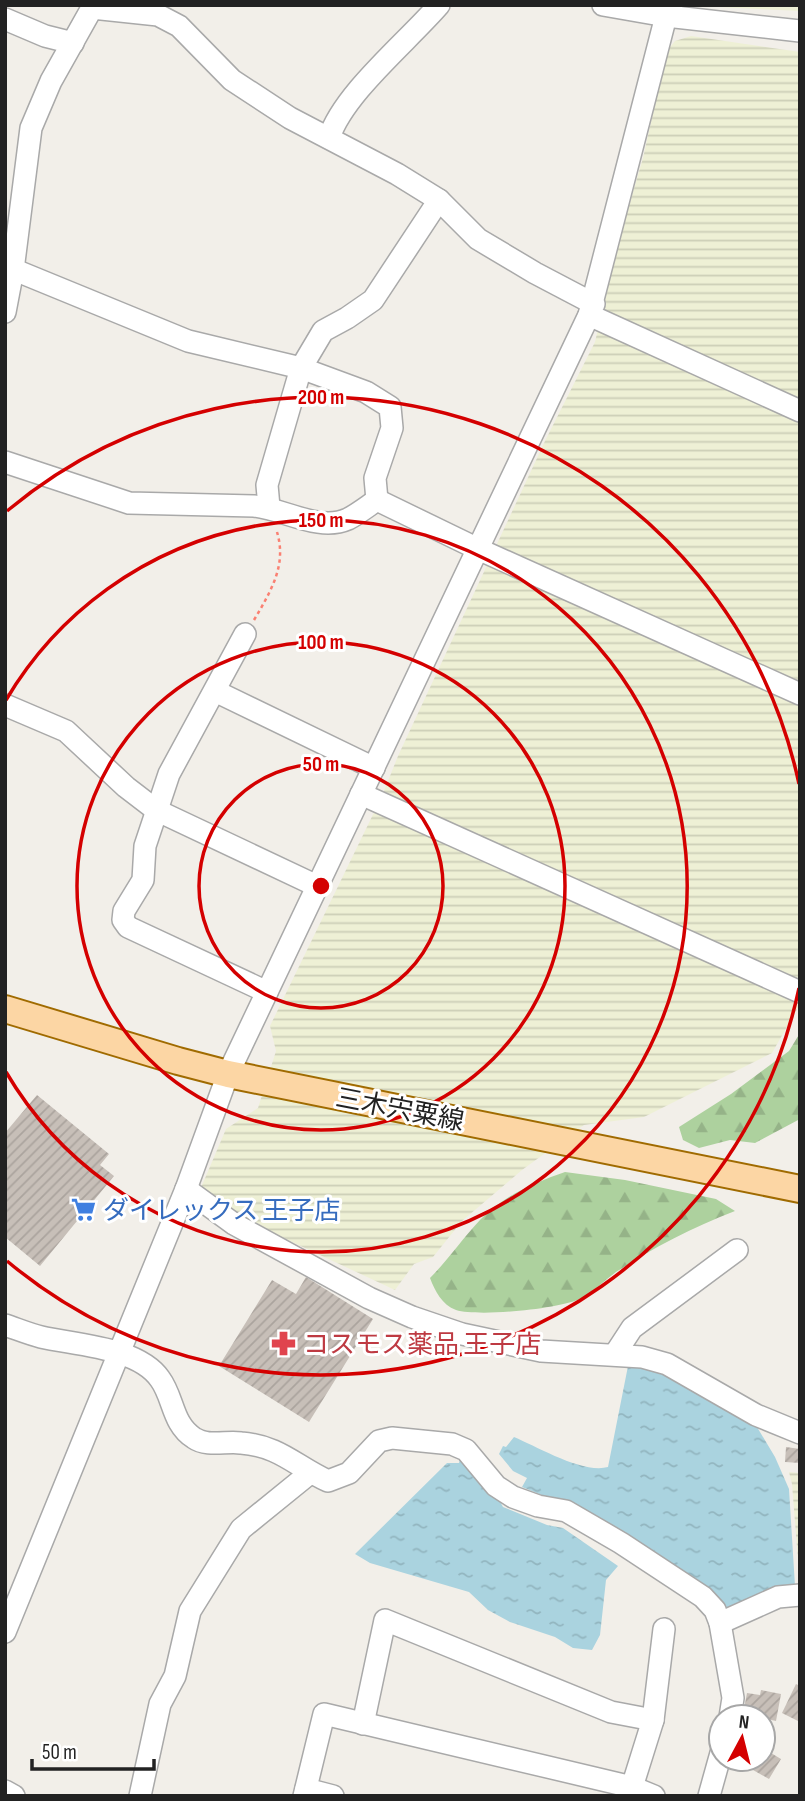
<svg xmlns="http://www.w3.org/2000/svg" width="805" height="1801" font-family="'Sofia Sans Condensed','Noto Sans JP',sans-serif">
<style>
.farmland{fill:url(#farmland-rules)}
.forest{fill:url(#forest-firs)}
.water{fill:url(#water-ripples)}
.building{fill:url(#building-hatch)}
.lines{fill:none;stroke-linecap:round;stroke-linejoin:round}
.minor-casing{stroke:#a9a9a9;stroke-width:24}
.major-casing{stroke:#a06b00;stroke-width:30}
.path{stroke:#fa8072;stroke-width:2.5;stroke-dasharray:3.5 3.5;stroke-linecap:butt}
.minor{stroke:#fff;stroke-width:21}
.major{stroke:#fcd6a4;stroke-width:26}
.ring{fill:none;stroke:#d40000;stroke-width:3.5}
.labels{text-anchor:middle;stroke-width:6;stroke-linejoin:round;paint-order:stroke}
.street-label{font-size:26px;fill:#222;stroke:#fff}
.shop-label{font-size:26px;fill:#366cbe;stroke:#fff;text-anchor:start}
.health-label{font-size:26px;fill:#be3a42;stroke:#fff;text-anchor:start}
.centre{fill:#d40000;stroke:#fff;stroke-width:3.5}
.ring-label{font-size:21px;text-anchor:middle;font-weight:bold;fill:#d40000;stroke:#fff;stroke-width:6;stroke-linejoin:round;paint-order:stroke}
</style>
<defs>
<pattern id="farmland-rules" width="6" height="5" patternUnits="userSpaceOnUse" patternTransform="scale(1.75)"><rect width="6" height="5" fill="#eef0d5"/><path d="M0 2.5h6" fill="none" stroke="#ccceb7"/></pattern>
<pattern id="forest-firs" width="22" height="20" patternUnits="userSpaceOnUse" patternTransform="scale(1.75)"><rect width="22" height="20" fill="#add19e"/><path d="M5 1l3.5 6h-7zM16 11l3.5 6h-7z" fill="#95b388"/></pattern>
<pattern id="water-ripples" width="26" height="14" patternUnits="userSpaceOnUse" patternTransform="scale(1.75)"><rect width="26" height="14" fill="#aad3df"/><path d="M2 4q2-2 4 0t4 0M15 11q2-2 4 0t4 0" fill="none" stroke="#92b5bf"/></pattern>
<pattern id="building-hatch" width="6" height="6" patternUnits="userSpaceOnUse" patternTransform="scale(1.75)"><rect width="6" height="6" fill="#c7bfb8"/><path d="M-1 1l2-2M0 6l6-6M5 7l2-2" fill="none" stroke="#aba49e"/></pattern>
</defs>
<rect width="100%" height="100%" fill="#f2efe9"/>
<g class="farmland">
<path d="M695,5h105v6l-102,-5z"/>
<path d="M691,36l109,16v952l-28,49 -128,64 -60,8 -62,45 -60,51 -29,36 -19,7 -19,26 -133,-62 -62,-38 26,-61 32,-21 18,-57 -6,-25 112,-230 16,-40 147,-315 50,-99 25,-106 23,-78 24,-107 8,-10z"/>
<path d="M789,1472l11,1v112l-8,-101z"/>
</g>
<g class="forest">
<path d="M800,1033v86l-45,24 -25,-3 -31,8 -16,-8 -4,-13 52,-33 58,-43z"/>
<path d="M565,1172l60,8 91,19 19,12c-42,16 -82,37 -119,61 -11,8 -22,19 -34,26 -21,11 -103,19 -126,12 -14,-5 -21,-19 -26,-32 18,-18 32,-39 50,-58 21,-23 56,-38 85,-48z"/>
</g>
<g class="water">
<path d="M629,1361l29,10 89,47 10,9 18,30 14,32 6,97 -72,24 -174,-112 -27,-11 5,-9 -14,-7 -14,-17 4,-8 3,1 8,-10c24,10 69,37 94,30z"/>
<path d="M461,1455l35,39 7,13 44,18 16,3 55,38 -12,14 -6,55 -8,15 -19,-2 -18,-11 -45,-15 -22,-12 -19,-18 -99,-29 -15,-9 92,-91h12z"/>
</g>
<g class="building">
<path d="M37,1095l72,59 -9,11 14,11 -74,90 -35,-29v-104z"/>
<path d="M306,1277l67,42 -64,103 -90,-56 53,-86 24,14z"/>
<path d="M786,1447l14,2v14l-15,-1z"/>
<path d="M796,1684l4,2v36l-18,-9z"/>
<path d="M761,1690l20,4 -5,27 -33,-7 4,-21 13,2z"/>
<path d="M766,1750l15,9 -12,20 -16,-9 7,-11h3z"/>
</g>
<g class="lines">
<defs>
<g id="minor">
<path d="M603,5l63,11 134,15"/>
<path d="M5,19l40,17 28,7"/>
<path d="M329,138c14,-44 78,-96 110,-133"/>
<path d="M5,266l183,75 113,27 65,24 24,15 2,21 -17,50 2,22"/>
<path d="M5,312l8,-42 18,-142 20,-47 41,-73 66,7 21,11 53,54 58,38 107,56 42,26 39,39 57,34 59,31"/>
<path d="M589,315l211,96"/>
<path d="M5,462l124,41 125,3c30,3 65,26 94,13 10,-5 20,-13 29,-19l101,49 322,145"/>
<path d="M269,507l-2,-22 34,-117 22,-37 24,-13 26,-18 66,-100"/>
<path d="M245,634l-76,140 -24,72 -2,34 -19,31 -1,9 5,7 139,65"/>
<path d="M215,691l159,77"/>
<path d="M5,705l61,26 60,56 30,23 161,76"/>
<path d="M361,794l439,198"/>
<path d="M186,1189l48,35 135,74 43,19 50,17 79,17 101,6 25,7 89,51 44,18"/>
<path d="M5,1325c12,4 24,9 36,12 34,8 97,10 119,42 14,19 12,45 34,59 13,9 32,3 47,5 39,3 54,23 87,38l21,-8 30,-32 13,-3 60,6 14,6 30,36 17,11 25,9 28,5 55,32 82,54 12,13 5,13 13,75 -3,19"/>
<path d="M615,1354l17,-26 105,-78"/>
<path d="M720,1623l58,-26 22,-2"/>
<path d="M5,1632l181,-443 42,-115 361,-759 77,-299 6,-11"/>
<path d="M363,1724l22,-104 226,92 42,8"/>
<path d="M632,1787l21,-67 11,-91"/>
<path d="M306,1789l27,7"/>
<path d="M5,1791l9,5"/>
<path d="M140,1796l20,-92 15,-28 15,-65 51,-82 69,-56"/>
<path d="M304,1796l20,-82 308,73 22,9"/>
<path d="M709,1796l12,-43"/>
</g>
<path id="major" d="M5,1009l173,52 50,13 572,115"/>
</defs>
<use href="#minor" class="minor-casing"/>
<use href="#major" class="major-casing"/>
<path class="path" d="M254,620c17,-29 33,-55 23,-88"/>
<use href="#minor" class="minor"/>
<use href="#major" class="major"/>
</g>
<g class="ring">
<circle cx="321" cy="886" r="122"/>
<circle cx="321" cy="886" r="244"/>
<path d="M6 700A366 366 0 1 1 6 1072"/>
<path d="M799 988A489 489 0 0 1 7 1261M7 511A489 489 0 0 1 799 784"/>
</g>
<defs>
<symbol id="supermarket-bare" viewBox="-9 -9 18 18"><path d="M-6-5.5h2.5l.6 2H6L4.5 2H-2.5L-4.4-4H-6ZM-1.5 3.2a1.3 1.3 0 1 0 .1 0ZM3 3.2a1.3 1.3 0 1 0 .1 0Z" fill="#3f7fe0" stroke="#fff" stroke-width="2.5" paint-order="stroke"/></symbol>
<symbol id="pharmacy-bare" viewBox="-9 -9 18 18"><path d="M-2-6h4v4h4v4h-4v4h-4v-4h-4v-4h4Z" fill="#e0444e" stroke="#fff" stroke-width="2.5" paint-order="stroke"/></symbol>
</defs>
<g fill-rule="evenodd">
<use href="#supermarket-bare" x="66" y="1192" width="35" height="35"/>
<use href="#pharmacy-bare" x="266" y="1326" width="35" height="35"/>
</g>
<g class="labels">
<g class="street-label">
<text transform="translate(400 1109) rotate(11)" y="9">三木宍粟線</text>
</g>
<g class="shop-label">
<text x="103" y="1219">ダイレックス 王子店</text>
</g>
<g class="health-label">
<text x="303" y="1353">コスモス薬品 王子店</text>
</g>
</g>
<circle cx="321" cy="886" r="10" class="centre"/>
<g class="ring-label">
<text x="321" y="404">200 m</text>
<text x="321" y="527">150 m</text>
<text x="321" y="649">100 m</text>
<text x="321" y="771">50 m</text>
</g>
<rect width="805" height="1801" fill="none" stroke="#222222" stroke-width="14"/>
<g transform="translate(742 1738) rotate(7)"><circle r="33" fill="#ffffff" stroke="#a7a7a7" stroke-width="2"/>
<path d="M0-5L12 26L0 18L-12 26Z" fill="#d40000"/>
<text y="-10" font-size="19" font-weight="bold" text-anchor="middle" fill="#222222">N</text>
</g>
<path d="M32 1759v10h122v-10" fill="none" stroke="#222222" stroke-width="3.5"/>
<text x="42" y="1759" font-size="21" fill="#222222" stroke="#ffffff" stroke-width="5" paint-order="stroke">50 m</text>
</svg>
